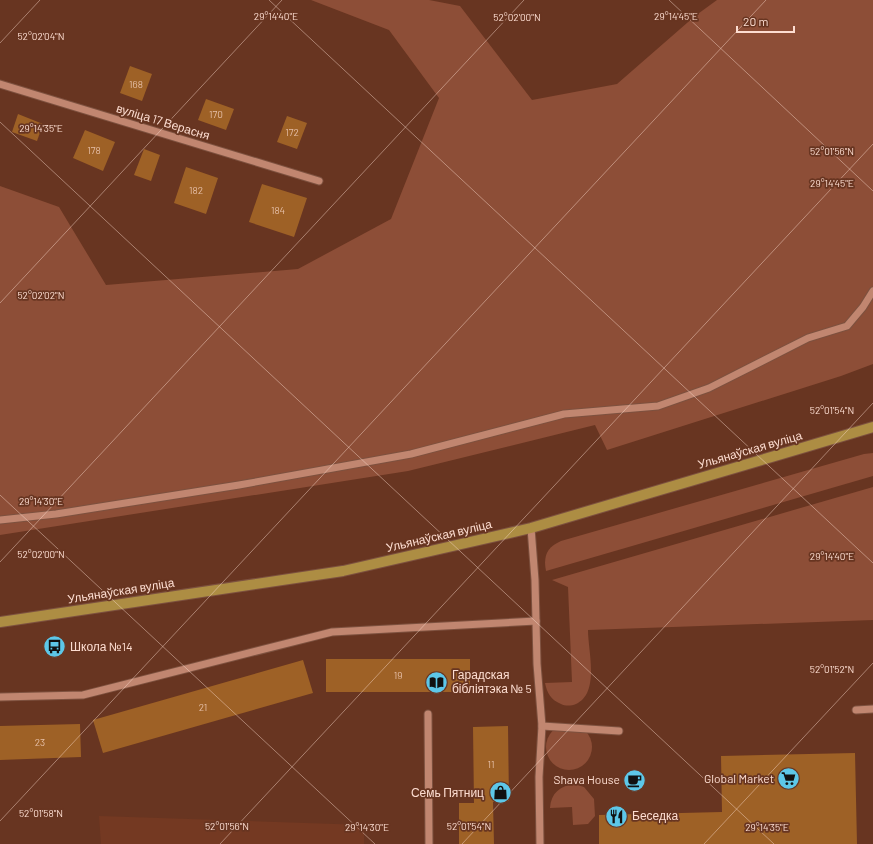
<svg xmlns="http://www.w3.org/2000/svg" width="873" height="844" font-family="Barlow,sans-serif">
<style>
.built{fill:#743922}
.green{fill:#8d4e37}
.building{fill:#9e6126}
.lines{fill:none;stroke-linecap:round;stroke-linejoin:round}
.minor-casing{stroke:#7d513f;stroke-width:9}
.major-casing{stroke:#7d513f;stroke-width:12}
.minor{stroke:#c18670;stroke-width:7}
.major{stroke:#ad8d43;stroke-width:10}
.ticks{fill:none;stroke:#fdddd1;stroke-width:1;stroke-opacity:0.45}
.labels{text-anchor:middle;stroke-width:3.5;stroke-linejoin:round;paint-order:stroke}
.number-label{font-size:10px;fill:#e5bea6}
.street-label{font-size:12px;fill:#fdddd1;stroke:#683521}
.poi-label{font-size:12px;fill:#fdddd1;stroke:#683521;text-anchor:start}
.ticks-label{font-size:10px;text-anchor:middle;fill:#fdddd1;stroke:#683521;stroke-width:3.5;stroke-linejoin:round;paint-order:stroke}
</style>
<rect width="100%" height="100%" fill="#683521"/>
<path class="built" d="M99,816l265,9v19h-263z"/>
<g class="green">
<path d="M311,0h118l31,6 72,94 85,-16 78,-68 22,-16h156v364l-32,12 -234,74 -12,-25 -187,46 -408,64v-349l59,21 47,78 192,-16 93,-50 48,-121 -50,-68z"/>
<path d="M873,453v23l-327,95c-3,-15 1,-24 15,-30l303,-87z"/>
<path d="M873,487v133l-285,10c0,21 12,63 -12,74 -5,2 -11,2 -15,0 -10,-4 -14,-11 -16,-21l27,-1 -4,-95 -16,-7z"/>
<circle cx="569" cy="747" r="23"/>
<path d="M574,784l10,3 10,12 1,17 -7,8 -15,1 -1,-18 -22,1c1,-15 10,-22 24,-24z"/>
</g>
<g class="building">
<path d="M130,66l22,8 -10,27 -22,-8z"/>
<path d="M206,99l28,10 -8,21 -28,-10z"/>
<path d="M18,114l25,10 -6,17 -25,-9z"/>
<path d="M287,116l20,7 -10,26 -20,-7z"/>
<path d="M85,130l30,12 -12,29 -30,-13z"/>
<path d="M144,149l16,6 -9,26 -17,-6z"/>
<path d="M186,167l32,11 -12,36 -32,-11z"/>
<path d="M262,184l45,14 -13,39 -45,-15z"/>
<rect x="326" y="659" width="144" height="33"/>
<path d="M303,660l10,33 -210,60 -10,-33z"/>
<path d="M80,724l1,33 -81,3v-34z"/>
<path d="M508,726l1,75 -16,1 1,42h-35v-41h15l-1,-76z"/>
<path d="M855,753l2,91h-258v-29l123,-3 -1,-56z"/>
</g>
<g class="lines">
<defs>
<g id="minor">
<path d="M0,84l319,97"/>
<path d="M0,520l56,-6 183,-29 172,-31 153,-40 94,-8 51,-18 99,-50 39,-12 16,-19 10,-16"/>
<path d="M531,528l4,52 2,84 5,62 -3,51 1,67"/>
<path d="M0,697l83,-2 249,-63 204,-11"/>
<path d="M856,710l17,-1"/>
<path d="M428,714l1,130"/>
<path d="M542,726l77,5"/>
</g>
<path id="major" d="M0,622l343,-51 188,-43 342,-101"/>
</defs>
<use href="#minor" class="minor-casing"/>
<use href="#major" class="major-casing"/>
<use href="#minor" class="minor"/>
<use href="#major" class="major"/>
</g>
<path class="ticks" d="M269,0l604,563M669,0l204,191M0,43l40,-43M0,122l774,722M0,303l282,-303M0,495l375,349M0,562l524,-562M0,821l766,-821M220,844l653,-700M462,844l411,-441M704,844l169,-181"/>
<defs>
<symbol id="bus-disc" viewBox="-11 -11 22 22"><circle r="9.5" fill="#5dc7e8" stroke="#683521"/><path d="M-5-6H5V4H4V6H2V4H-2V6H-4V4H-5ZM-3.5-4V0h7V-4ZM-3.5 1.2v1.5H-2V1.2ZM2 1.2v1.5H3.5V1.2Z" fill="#111"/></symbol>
<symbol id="library-disc" viewBox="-11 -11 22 22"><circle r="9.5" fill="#5dc7e8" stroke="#683521"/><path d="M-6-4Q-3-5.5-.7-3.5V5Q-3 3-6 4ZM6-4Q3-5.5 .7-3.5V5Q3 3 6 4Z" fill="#111"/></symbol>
<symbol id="supermarket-disc" viewBox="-11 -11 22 22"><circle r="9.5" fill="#5dc7e8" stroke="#683521"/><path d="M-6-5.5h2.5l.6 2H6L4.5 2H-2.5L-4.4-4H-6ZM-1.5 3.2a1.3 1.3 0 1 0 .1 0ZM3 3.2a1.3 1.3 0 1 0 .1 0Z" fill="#111"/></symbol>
<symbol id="cafe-disc" viewBox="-11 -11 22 22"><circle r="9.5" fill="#5dc7e8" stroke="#683521"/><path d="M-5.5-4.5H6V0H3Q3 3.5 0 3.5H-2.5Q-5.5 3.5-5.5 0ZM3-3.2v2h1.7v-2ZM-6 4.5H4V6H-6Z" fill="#111"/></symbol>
<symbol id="shop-disc" viewBox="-11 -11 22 22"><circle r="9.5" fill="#5dc7e8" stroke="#683521"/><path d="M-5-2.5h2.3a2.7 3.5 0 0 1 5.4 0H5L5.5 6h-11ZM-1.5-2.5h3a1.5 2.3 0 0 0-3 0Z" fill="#111"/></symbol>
<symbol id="restaurant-disc" viewBox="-11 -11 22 22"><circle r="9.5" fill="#5dc7e8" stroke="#683521"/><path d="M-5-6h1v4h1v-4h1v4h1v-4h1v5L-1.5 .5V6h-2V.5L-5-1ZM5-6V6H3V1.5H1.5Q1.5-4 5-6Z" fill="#111"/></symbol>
</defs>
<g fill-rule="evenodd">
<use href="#bus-disc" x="42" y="634" width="25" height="25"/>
<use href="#library-disc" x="424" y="670" width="25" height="25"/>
<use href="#supermarket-disc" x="776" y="766" width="25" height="25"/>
<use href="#cafe-disc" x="622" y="768" width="25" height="25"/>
<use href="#shop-disc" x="488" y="780" width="25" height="25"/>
<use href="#restaurant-disc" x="604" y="804" width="25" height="25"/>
</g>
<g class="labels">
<g class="number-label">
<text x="136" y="88">168</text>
<text x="216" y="118">170</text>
<text x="292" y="136">172</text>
<text x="94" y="154">178</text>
<text x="196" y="194">182</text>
<text x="278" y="214">184</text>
<text x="398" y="679">19</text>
<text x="203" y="711">21</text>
<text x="40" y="746">23</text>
<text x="491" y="768">11</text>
</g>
<g class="street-label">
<text transform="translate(163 122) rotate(17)" y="4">вуліца 17 Верасня</text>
<text transform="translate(750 450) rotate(-16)" y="4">Ульянаўская вуліца</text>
<text transform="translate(439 536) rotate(-13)" y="4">Ульянаўская вуліца</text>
<text transform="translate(121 591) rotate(-9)" y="4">Ульянаўская вуліца</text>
</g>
<g class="poi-label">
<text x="70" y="651">Школа №14</text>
<text x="452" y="679">Гарадская<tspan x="452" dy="14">бібліятэка № 5</tspan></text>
<text x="774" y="783" text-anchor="end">Global Market</text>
<text x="620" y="784" text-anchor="end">Shava House</text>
<text x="484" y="797" text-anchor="end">Семь Пятниц</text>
<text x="632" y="820">Беседка</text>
</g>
</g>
<g class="ticks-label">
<text x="276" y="20">29°14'40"E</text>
<text x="676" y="20">29°14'45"E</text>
<text x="517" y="21">52°02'00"N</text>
<text x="41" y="40">52°02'04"N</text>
<text x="41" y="132">29°14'35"E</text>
<text x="832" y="155">52°01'56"N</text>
<text x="832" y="187">29°14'45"E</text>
<text x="41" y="299">52°02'02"N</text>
<text x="832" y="414">52°01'54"N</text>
<text x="41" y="505">29°14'30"E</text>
<text x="41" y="558">52°02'00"N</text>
<text x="832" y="560">29°14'40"E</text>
<text x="832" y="673">52°01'52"N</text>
<text x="41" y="817">52°01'58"N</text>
<text x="227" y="830">52°01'56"N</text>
<text x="469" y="830">52°01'54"N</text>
<text x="367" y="831">29°14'30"E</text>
<text x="767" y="831">29°14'35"E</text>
</g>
<path d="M737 26v6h57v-6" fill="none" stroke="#fdddd1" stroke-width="2"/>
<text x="743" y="26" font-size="12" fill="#fdddd1" stroke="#683521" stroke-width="3" paint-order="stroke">20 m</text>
</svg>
